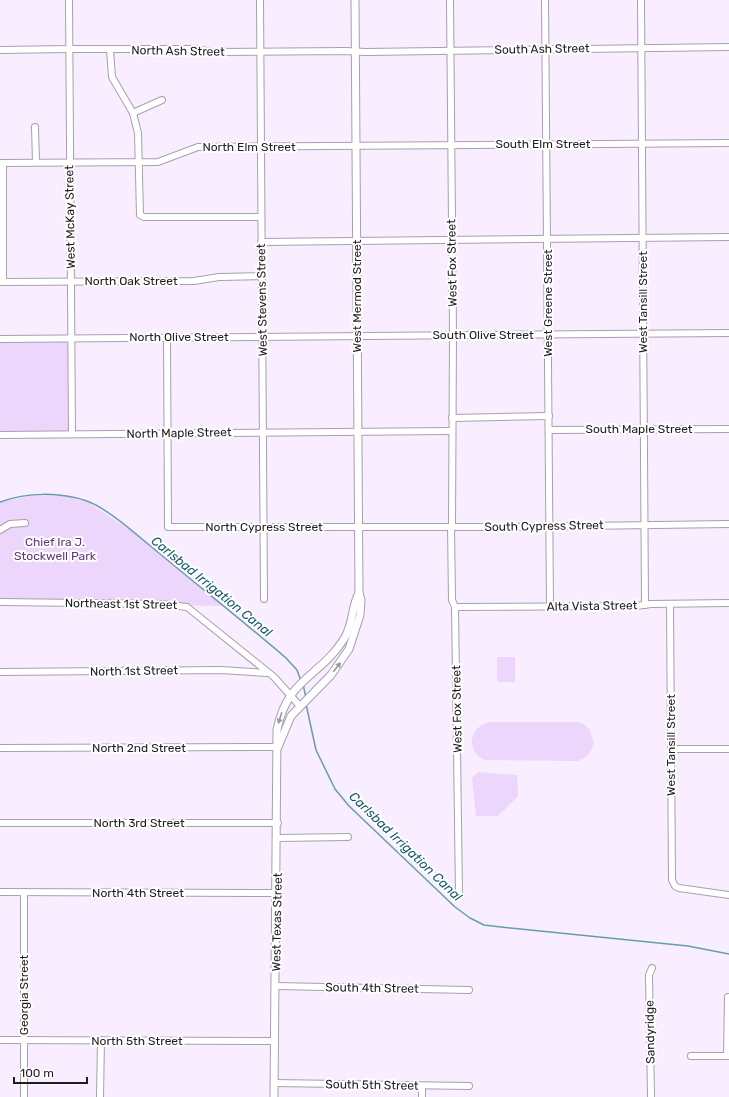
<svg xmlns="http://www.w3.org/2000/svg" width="729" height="1097" font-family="Rubik,sans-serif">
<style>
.green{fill:#ecd6fb}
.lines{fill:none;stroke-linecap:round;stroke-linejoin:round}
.stream{stroke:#669dad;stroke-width:1.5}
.minor-casing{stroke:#a89faf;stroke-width:8}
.tertiary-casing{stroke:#a89faf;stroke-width:9}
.minor{stroke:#fff;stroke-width:6}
.tertiary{stroke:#fff;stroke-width:7}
.oneway{fill:#9a999c}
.labels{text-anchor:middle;stroke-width:4;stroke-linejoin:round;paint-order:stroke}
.street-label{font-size:12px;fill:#1f1c22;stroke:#fff}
.park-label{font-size:12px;fill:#613778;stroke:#fff}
.water-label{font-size:13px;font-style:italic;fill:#195b6a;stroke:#fff}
</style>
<rect width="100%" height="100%" fill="#f8eeff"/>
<g class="green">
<path d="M71,338l1,96 -72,1v-96z"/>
<path d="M33,495l31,1 24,6 46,31 89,73 -223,-4v-100z"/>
<rect x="497" y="657" width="18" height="25"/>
<path d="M490,722h88l5,2 7,6 4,14 -6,12 -10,5 -93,-1c-20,-9 -16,-34 5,-38z"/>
<path d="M478,772l39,3 1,21 -20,20h-22l-4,-38z"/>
</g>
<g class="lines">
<g class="stream">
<path d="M0,502c27,-10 60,-10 87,-1 22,8 53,37 72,52 42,35 85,69 127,105l11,12 4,11"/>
<path d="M303,684l3,14"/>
<path d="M306,704l10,46 19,39 14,17 106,101 15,11 14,7 17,2 187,19 41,8"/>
</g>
<defs>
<g id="minor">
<path d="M69,0l3,434"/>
<path d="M260,0l4,599"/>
<path d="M450,0l3,334 -1,192"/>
<path d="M545,0l5,606"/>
<path d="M641,0l4,605"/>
<path d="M0,50l69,-1h125l18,3 134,-1 20,1 363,-5"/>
<path d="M110,50l2,27 21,36 5,20 2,82 4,2h117"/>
<path d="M133,113l29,-13"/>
<path d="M35,127l1,35"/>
<path d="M0,163l158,-1 40,-15 531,-4"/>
<path d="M3,163v119"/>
<path d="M261,242l468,-5"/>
<path d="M0,282l194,-1 25,-4 43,-1"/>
<path d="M167,338l1,189h333l228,-3"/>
<path d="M0,339l729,-6"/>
<path d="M452,418l97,-2"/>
<path d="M549,430l180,-1"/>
<path d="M0,435l451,-4"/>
<path d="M451,526l1,74 3,7 4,286"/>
<path d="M0,530l10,-6 15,-1"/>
<path d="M0,602l161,2 26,3 87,70 25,28"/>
<path d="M670,604l2,276 3,6 4,2 50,7"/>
<path d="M455,607l181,-1 15,-2 78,-1"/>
<path d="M0,672l221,-2 46,3"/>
<path d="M0,748l278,-1"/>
<path d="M671,749h58"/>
<path d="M0,823h278"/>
<path d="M277,838l71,-1"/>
<path d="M0,892l277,1"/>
<path d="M276,986l193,4"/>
<path d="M0,1040l275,1"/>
<path d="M691,1056h38"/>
<path d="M727,1056l1,-59"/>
<path d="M274,1083l195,3"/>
<path d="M24,1097v-205"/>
<path d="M100,1097l1,-57"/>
<path d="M422,1097v-11"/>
<path d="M651,1097l-2,-122 3,-7"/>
</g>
<g id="tertiary">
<path d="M278,747l13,-31 40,-41 18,-26 11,-34 1,-15 -2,-7 -4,-593"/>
<path d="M274,1097l3,-367c10,-52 43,-53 67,-91 10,-16 7,-32 15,-46"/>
</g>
</defs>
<use href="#minor" class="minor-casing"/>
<use href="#tertiary" class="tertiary-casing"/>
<use href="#minor" class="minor"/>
<use href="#tertiary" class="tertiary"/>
</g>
<defs><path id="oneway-solid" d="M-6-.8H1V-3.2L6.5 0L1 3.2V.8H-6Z"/></defs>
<g class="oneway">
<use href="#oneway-solid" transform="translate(337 667) rotate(-52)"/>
<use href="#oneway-solid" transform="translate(280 718) rotate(107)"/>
</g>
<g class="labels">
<g class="street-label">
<text transform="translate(542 49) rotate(-1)" y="4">South Ash Street</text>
<text transform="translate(178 51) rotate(1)" y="4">North Ash Street</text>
<text x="543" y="148">South Elm Street</text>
<text x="249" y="151">North Elm Street</text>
<text transform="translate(70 217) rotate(-91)" y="4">West McKay Street</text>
<text transform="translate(452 263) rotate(-91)" y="4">West Fox Street</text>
<text x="131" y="285">North Oak Street</text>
<text transform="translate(357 296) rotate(-90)" y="4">West Mermod Street</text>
<text transform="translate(262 300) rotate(-91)" y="4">West Stevens Street</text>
<text transform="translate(643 302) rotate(-90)" y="4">West Tansill Street</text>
<text transform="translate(548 303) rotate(-90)" y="4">West Greene Street</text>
<text x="483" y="339">South Olive Street</text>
<text x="179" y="341">North Olive Street</text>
<text x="639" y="433">South Maple Street</text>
<text transform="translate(179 433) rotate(-1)" y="4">North Maple Street</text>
<text transform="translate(544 526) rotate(-1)" y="4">South Cypress Street</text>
<text x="264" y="531">North Cypress Street</text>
<text transform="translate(121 604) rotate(1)" y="4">Northeast 1st Street</text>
<text transform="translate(592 606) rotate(-1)" y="4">Alta Vista Street</text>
<text transform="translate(134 671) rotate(-1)" y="4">North 1st Street</text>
<text transform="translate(457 709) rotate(-91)" y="4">West Fox Street</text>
<text transform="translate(671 745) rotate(-90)" y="4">West Tansill Street</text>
<text x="139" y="752">North 2nd Street</text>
<text x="139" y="827">North 3rd Street</text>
<text x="138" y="897">North 4th Street</text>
<text transform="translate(277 922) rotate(-89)" y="4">West Texas Street</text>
<text transform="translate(372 988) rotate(1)" y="4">South 4th Street</text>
<text transform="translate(24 995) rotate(-90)" y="4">Georgia Street</text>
<text transform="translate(650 1032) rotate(-91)" y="4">Sandyridge</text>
<text x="137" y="1045">North 5th Street</text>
<text transform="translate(372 1085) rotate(1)" y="4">South 5th Street</text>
</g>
<g class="park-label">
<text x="55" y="546">Chief Ira J.<tspan x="55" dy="14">Stockwell Park</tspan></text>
</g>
<g class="water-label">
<text transform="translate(212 586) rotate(39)" y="5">Carlsbad Irrigation Canal</text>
<text transform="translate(406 846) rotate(44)" y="5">Carlsbad Irrigation Canal</text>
</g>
</g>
<path d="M14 1077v6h73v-6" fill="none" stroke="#1f1c22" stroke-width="2"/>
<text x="20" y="1077" font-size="12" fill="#1f1c22" stroke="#ffffff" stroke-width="3" paint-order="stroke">100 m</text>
</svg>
